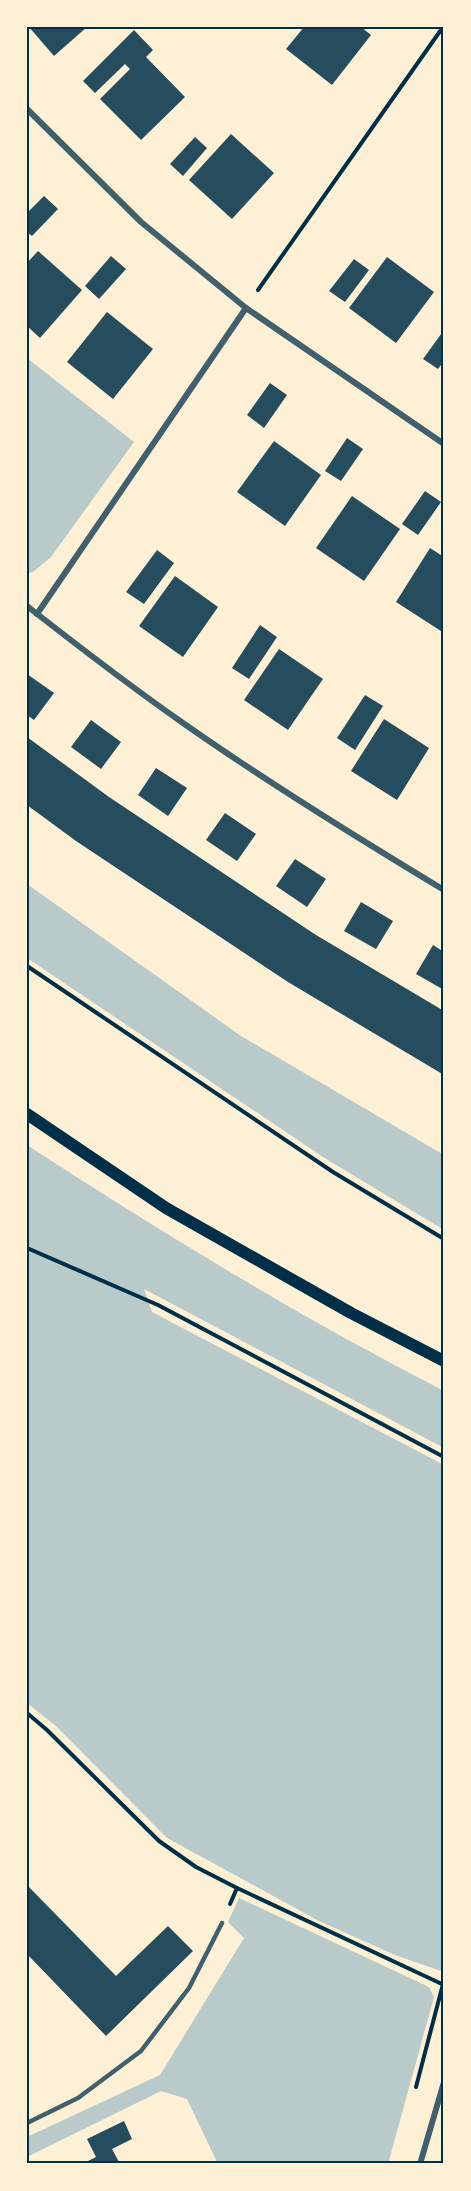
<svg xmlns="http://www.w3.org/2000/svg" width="471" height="2191" font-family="Commissioner,sans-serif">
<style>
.green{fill:#b9caca}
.building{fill:#264d5e}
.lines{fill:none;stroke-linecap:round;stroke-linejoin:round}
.path{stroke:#003049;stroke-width:4}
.service{stroke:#3f606c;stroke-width:4.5}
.minor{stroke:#3f606c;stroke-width:6}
.secondary{stroke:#003049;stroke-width:12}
.neatline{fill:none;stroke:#003049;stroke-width:2}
</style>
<rect width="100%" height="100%" fill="#fdf0d5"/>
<g class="green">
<path d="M27,358l107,84 -83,115 -18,15 -6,1z"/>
<path d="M27,884l214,152 203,119v75l-121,-73 -296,-199z"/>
<path d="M27,1145c135,88 273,172 417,246v57l-300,-159 8,23 292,153v507l-49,-17 -76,-34 -152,-83 -111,-112 -29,-23z"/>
<path d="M239,1898l190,89 5,10 -46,167h-170l-31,-65 -26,-8 -132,65 -2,-19 133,-62 84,-137 -16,-16z"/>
</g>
<g class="building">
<path d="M29,27h58l-33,29z"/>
<path d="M304,27h57l10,8 -39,50 -46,-36z"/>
<path d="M134,30l19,20 -7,7 39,40 -44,43 -41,-41 30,-30 -5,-5 -30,29 -12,-12z"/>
<path d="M231,134l43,39 -42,46 -43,-39z"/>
<path d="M195,137l12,11 -24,28 -13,-12z"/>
<path d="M44,196l14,13 -26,27 -5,-4v-19z"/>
<path d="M38,251l44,39 -42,48 -13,-12v-63z"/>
<path d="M111,256l15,13 -27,30 -14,-13z"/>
<path d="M387,257l47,35 -38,51 -47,-35z"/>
<path d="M354,259l15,11 -24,32 -16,-11z"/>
<path d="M107,312l46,37 -40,50 -46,-37z"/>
<path d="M444,330v31l-6,8 -15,-10z"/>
<path d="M270,383l17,12 -23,33 -17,-13z"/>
<path d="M347,438l16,11 -22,32 -16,-10z"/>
<path d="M274,441l47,34 -36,51 -48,-34z"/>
<path d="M425,491l16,11 -23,33 -16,-11z"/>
<path d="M352,496l48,33 -36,52 -48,-33z"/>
<path d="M430,548l14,9v76l-48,-31z"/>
<path d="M157,550l17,13 -30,41 -18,-12z"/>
<path d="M175,576l43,31 -35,50 -44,-31z"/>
<path d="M260,625l17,12 -28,42 -17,-11z"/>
<path d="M279,649l44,30 -35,51 -44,-30z"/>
<path d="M27,674l27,19 -20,27 -7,-5z"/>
<path d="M365,695l18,11 -28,44 -18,-12z"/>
<path d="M384,719l45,29 -32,52 -46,-29z"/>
<path d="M91,720l30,22 -20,27 -30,-22z"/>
<path d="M27,737l82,60 207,138 128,76v64l-156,-93 -212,-141 -49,-36z"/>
<path d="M156,768l31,20 -19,28 -30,-21z"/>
<path d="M225,813l31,21 -19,27 -31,-21z"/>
<path d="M295,859l31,20 -19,28 -31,-21z"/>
<path d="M361,902l32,19 -17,28 -32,-18z"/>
<path d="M433,945l11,7v38l-28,-16z"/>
<path d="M27,1885l89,91 52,-50 25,25 -87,85 -79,-82z"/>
<path d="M124,2121l8,18 -20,10 8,15h-38l14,-7 -9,-18z"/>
</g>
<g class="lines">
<g class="path">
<path d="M258,290l185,-263"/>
<path d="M27,966l306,206 111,67"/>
<path d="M27,1248l131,57 286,152"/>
<path d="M27,1713l20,17 112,111 37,26 41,21 207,97"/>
<path d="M230,1904l7,-16"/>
<path d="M416,2087l27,-103"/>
</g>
<path class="service" d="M27,2123l51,-25 63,-47 48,-63 33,-65"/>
<g class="minor">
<path d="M27,109l114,113 105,86 198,136"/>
<path d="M27,606c51,40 103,80 156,117 84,59 173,114 261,167"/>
<path d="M37,614l209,-306"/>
<path d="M420,2164l24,-82"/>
</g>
<path class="secondary" d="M27,1114l139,94 185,105 93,48"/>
</g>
<rect width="471" height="2191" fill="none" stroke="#fdf0d5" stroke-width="57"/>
<rect x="28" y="28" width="414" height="2134" class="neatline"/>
</svg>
